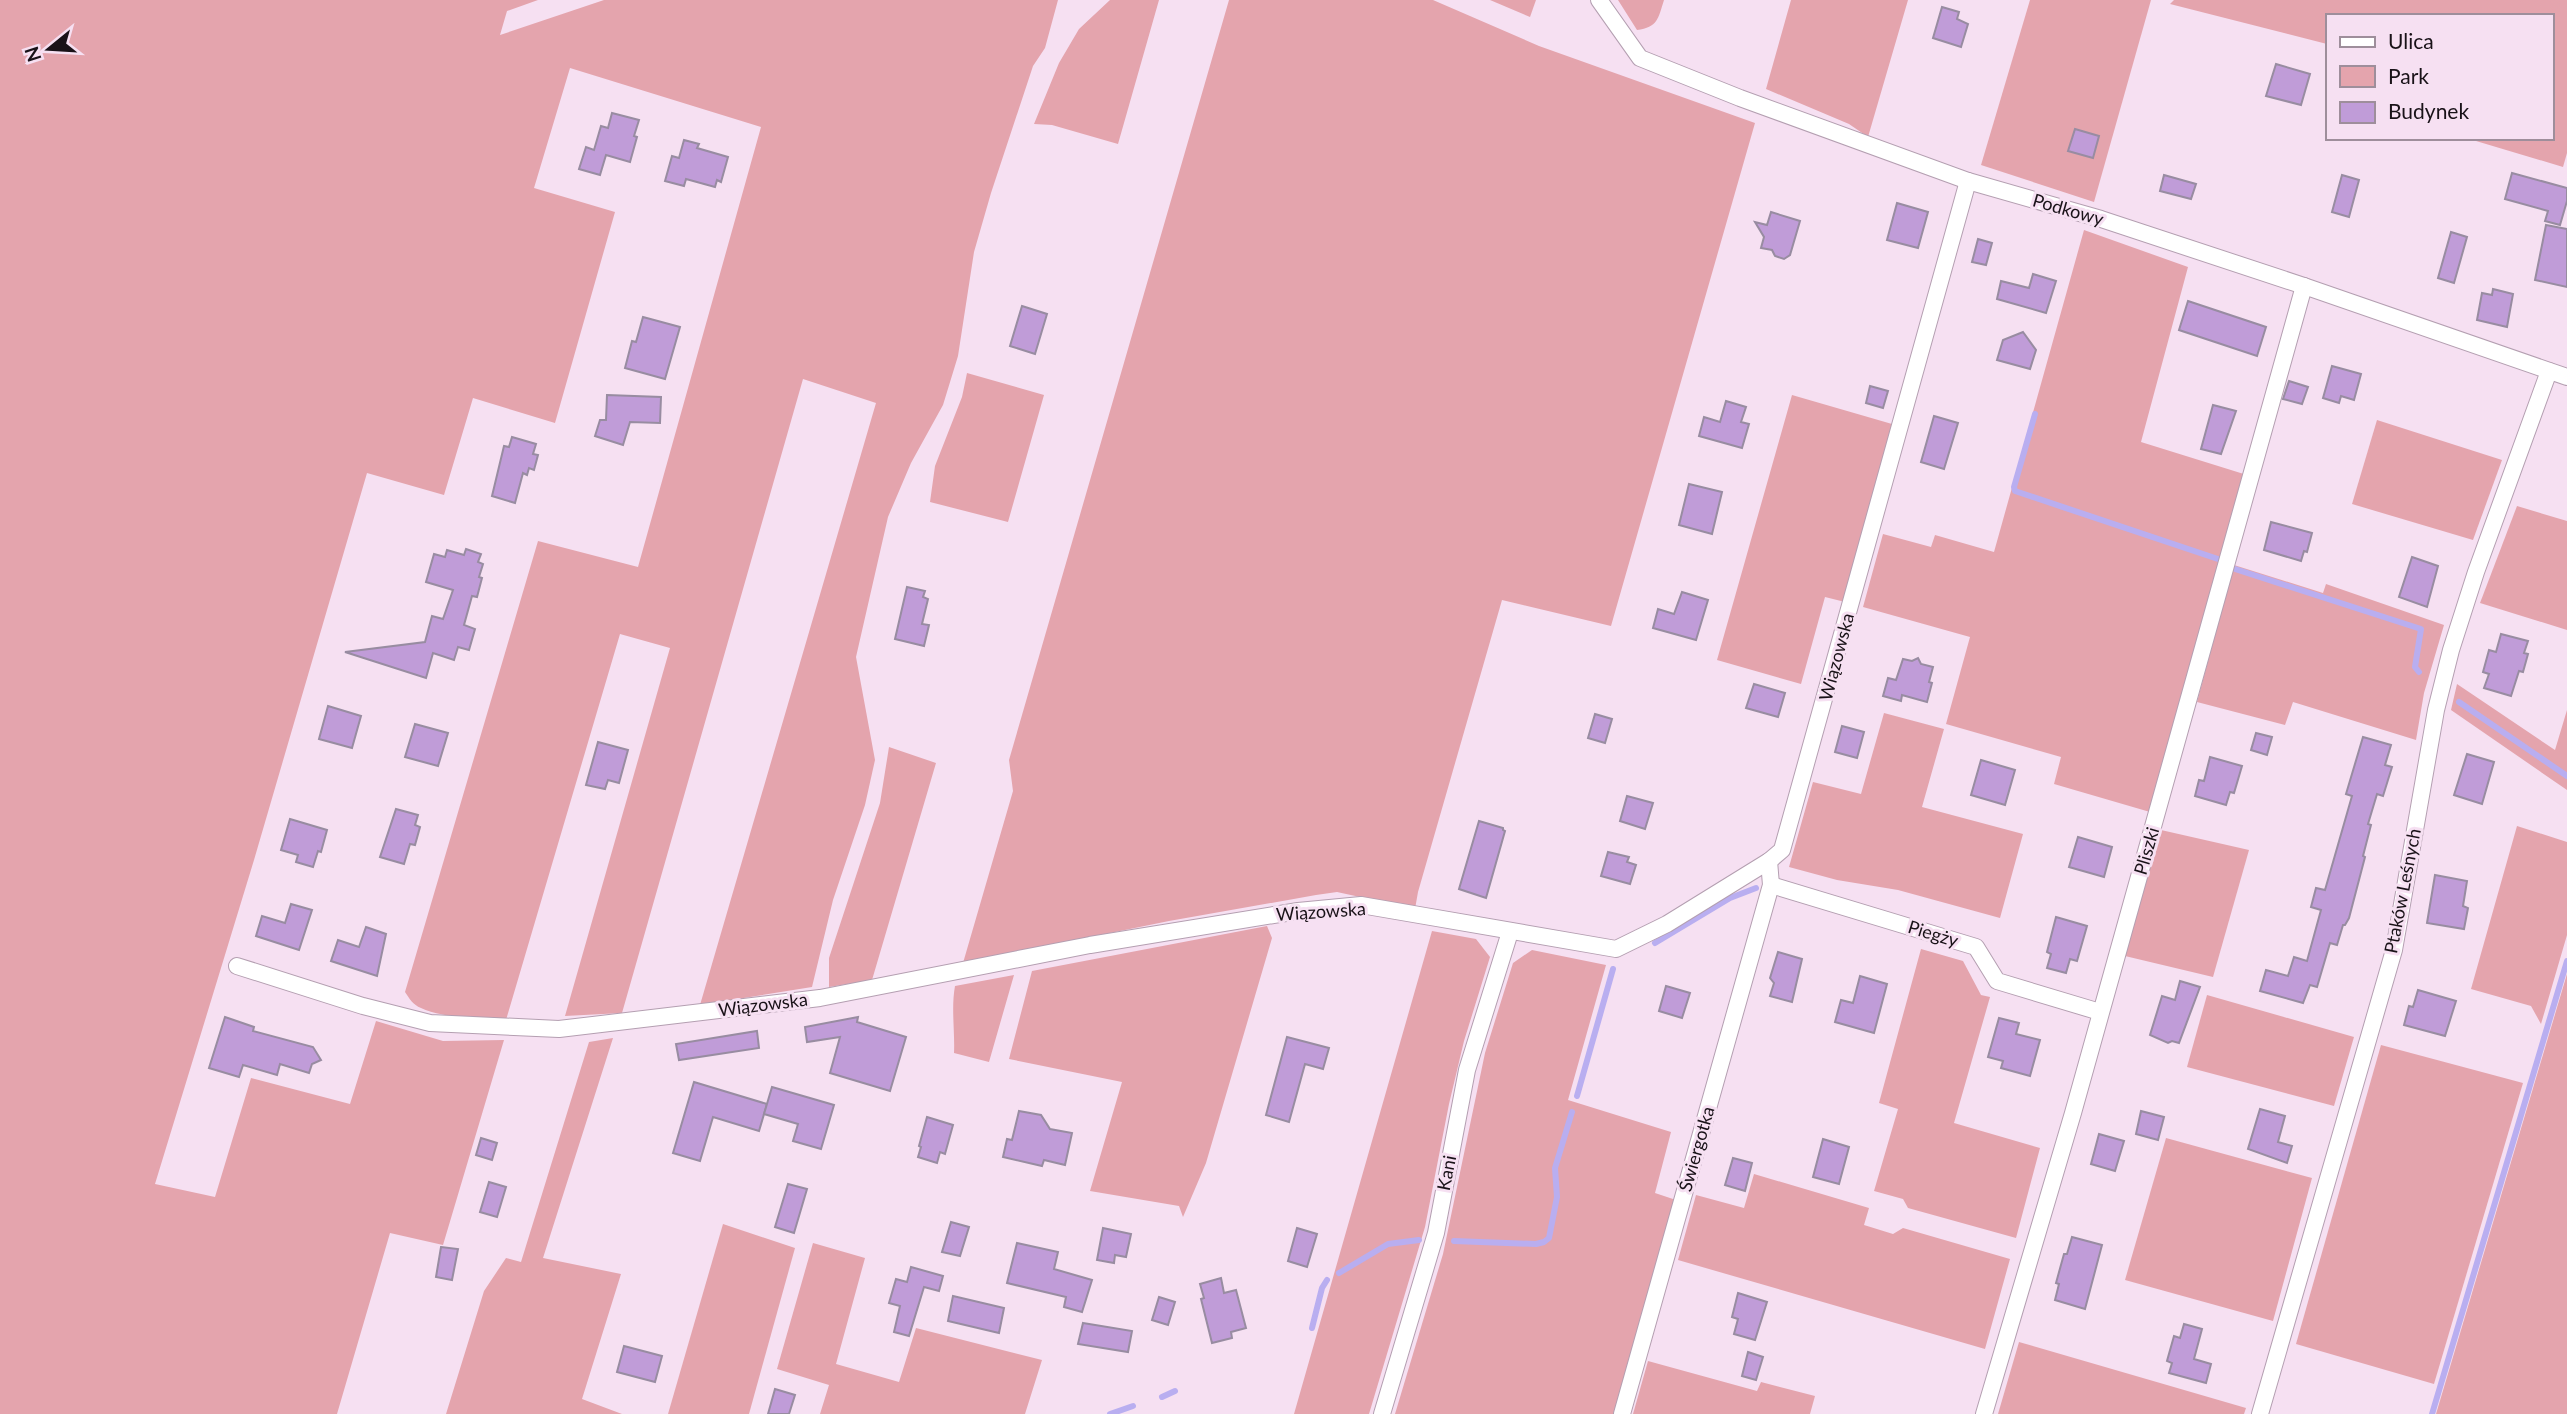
<svg xmlns="http://www.w3.org/2000/svg" width="2567" height="1414" font-family="Lato,sans-serif">
<style>
.green{fill:#e4a4ad}
.lines{fill:none;stroke-linecap:round;stroke-linejoin:round}
.stream{stroke:#b9aef0;stroke-width:6}
.building{fill:#c09cd8;stroke:#988ca1;stroke-width:2}
.minor-casing{stroke:#b49fb1;stroke-width:18}
.minor{stroke:#fff;stroke-width:16}
.labels{text-anchor:middle;stroke-width:6;stroke-linejoin:round;paint-order:stroke}
.street-label{font-size:18px;fill:#191218;stroke:#f6e0f2}
</style>
<rect width="100%" height="100%" fill="#f6e0f2"/>
<g class="green">
<path d="M0,0h538l-31,11 -7,24 104,-35h454l-13,48 -12,18 -42,127 -17,59 -16,104 -15,49 -32,58 -23,54 -32,140 19,103 -10,45 -32,95 -21,87 -112,18 176,-602 -73,-24 -181,634 -57,3 105,-368 -50,-14 -114,386c-23,-1 -65,-2 -85,-12 -8,-3 -12,-10 -16,-16l133,-451 100,26 123,-440 -191,-59 -36,120 81,24 -60,211 -82,-25 -29,97 -77,-22 -113,387 -99,324 60,13 36,-119 99,26 26,-83 67,20 61,-1 -61,205 -53,-12 -53,181h-337z"/>
<path d="M1110,0h49l-41,144 -66,-19 -18,-1 25,-61 20,-34z"/>
<path d="M1229,0h204l106,46 216,77 -144,503 -109,-26 -84,292 -3,17 -78,-17 -21,3 -147,26 -206,42 50,-172 -4,-31z"/>
<path d="M1490,0h46l-6,17z"/>
<path d="M1618,0h46c-6,19 -6,27 -27,30z"/>
<path d="M1791,0h117l-40,137 -19,-13 -83,-35z"/>
<path d="M2030,0h121l-57,202 -113,-37z"/>
<path d="M2174,0h393v153l-4,14 -97,-29h85v-122h-224v28l-157,-40z"/>
<path d="M2084,230l104,37 -47,175 106,33 -97,337 -96,-28 7,-27 -115,-33 24,-87 -107,-30 20,-73 48,13 4,-12 59,17z"/>
<path d="M967,373l77,22 -36,127 -78,-20 5,-36 27,-69z"/>
<path d="M1792,395l100,29 -47,178 -20,-5 -24,87 -84,-24z"/>
<path d="M2377,420l125,40 -29,80 -121,-36z"/>
<path d="M2517,506l50,15v109l-87,-27z"/>
<path d="M2234,565l89,28 3,-9 118,41 -20,68 -8,47 -123,-38 -8,23 -88,-23z"/>
<path d="M2457,684l98,66 12,-40v80l-116,-80z"/>
<path d="M1884,713l60,16 -22,78 101,27 -23,84 -102,-28 -61,-10 -48,-13 24,-85 48,12z"/>
<path d="M889,747l47,16 -64,217 -43,7v-29l51,-155z"/>
<path d="M2517,826l50,16v93l-26,89 -10,-18 -60,-17z"/>
<path d="M2161,830l88,20 -36,127 -88,-21z"/>
<path d="M1267,926l5,12 -66,225 -23,54 -4,-11 -89,-15 32,-109 -113,-23 23,-88z"/>
<path d="M1432,931l44,8 14,18 -26,84 -15,63 -24,123 -56,187h-75z"/>
<path d="M1921,949l42,12 18,34 9,2 -36,126 86,25 -24,90 -108,-30 -5,-9 -29,-8 24,-82 -19,-6z"/>
<path d="M1532,950l74,15 -38,135 103,32 -16,61 21,7 -61,214h-220l48,-160 42,-201 28,-90z"/>
<path d="M2567,974v440h-131z"/>
<path d="M1014,975l-25,87 -35,-9c1,-22 -3,-45 1,-67z"/>
<path d="M2207,995l147,42 -20,69 -147,-39z"/>
<path d="M613,1038l-70,220 78,16 -39,125 40,15h-176l38,-123 22,-33 15,4 68,-220z"/>
<path d="M2381,1045l142,38 -89,301 -138,-40z"/>
<path d="M2166,1138l146,40 -39,143 -148,-41z"/>
<path d="M1754,1174l115,34 -5,17 29,9 10,-6 107,31 -25,90 -307,-89 18,-65 48,13z"/>
<path d="M723,1224l72,24 -46,166h-81z"/>
<path d="M813,1243l52,15 -29,106 63,18 17,-54 126,32 -17,54h-205l9,-29 -52,-16z"/>
<path d="M2019,1342l227,66 -2,6h-246z"/>
<path d="M1648,1361l109,30 4,-9 54,14 -5,18h-177z"/>
</g>
<g class="lines">
<g class="stream">
<path d="M2035,414l-21,73 1,4 203,68"/>
<path d="M2235,569l186,60 -6,38 4,5"/>
<path d="M2459,702l108,74"/>
<path d="M1655,943l75,-45 26,-10"/>
<path d="M1577,1096l36,-127"/>
<path d="M1454,1241l82,3 8,-2 5,-4 8,-41 -2,-29 17,-56"/>
<path d="M1339,1273l49,-29 31,-4"/>
<path d="M1312,1328l10,-40 5,-8"/>
<path d="M1162,1397l13,-6"/>
<path d="M1110,1414l23,-8"/>
<path d="M2432,1414l135,-453"/>
</g>
</g>
<g class="building">
<path d="M1942,7l17,5 -2,7 11,5 -7,23 -28,-9z"/>
<path d="M2276,64l34,10 -9,31 -35,-9z"/>
<path d="M612,113l27,7 -5,16 3,1 -7,25 -24,-7 -6,20 -21,-6 7,-22 8,3 7,-24 7,2z"/>
<path d="M2075,129l24,7 -6,22 -25,-7z"/>
<path d="M684,140l15,4 -2,4 31,9 -7,25 -4,-2 -2,7 -29,-8 -2,7 -19,-5 7,-25 7,2z"/>
<path d="M2512,173l55,15v13l-7,24 -15,-4 3,-10 -43,-12z"/>
<path d="M2164,175l32,9 -5,15 -31,-8z"/>
<path d="M2342,175l17,5 -10,37 -17,-5z"/>
<path d="M1897,203l31,9 -10,36 -31,-8z"/>
<path d="M1771,212l29,9 -10,34 -6,4 -9,-3 -3,-6 -11,-2 3,-11 -9,-15 12,3z"/>
<path d="M2546,225l21,4v58l-32,-7z"/>
<path d="M2451,232l16,5 -13,46 -16,-5z"/>
<path d="M1978,239l14,4 -6,22 -14,-3z"/>
<path d="M2033,274l23,7 -10,32 -49,-14 4,-18 28,7z"/>
<path d="M2493,289l20,5 -6,33 -30,-7 5,-27 10,2z"/>
<path d="M2188,301l78,26 -9,29 -78,-26z"/>
<path d="M1022,306l25,8 -12,40 -25,-8z"/>
<path d="M643,317l37,10 -15,52 -40,-11 7,-27 4,1z"/>
<path d="M2023,332l13,18 -6,19 -33,-9 6,-20z"/>
<path d="M2332,366l29,8 -7,26 -13,-4 -2,7 -16,-5z"/>
<path d="M2289,381l19,6 -6,17 -19,-5z"/>
<path d="M1870,386l18,5 -5,17 -17,-5z"/>
<path d="M607,395l54,2 -1,26 -30,-1 -7,23 -28,-9 5,-16h6z"/>
<path d="M1726,401l20,6 -5,15 8,2 -7,24 -43,-12 5,-19 16,5z"/>
<path d="M2213,405l23,6 -15,43 -20,-5z"/>
<path d="M1934,416l24,7 -14,46 -23,-7z"/>
<path d="M512,437l24,7 -3,10 5,1 -4,15 -5,-2 -2,7 -4,-2 -8,30 -23,-7 12,-50 5,1z"/>
<path d="M1689,484l33,8 -10,42 -33,-9z"/>
<path d="M2271,522l41,11 -5,19 -3,-1 -3,10 -37,-11z"/>
<path d="M466,549l15,5 -3,8 5,2 -4,13 3,1 -5,19 -5,-1 -8,29 11,4 -6,21 -11,-3 -4,13 -21,-7 -7,25 -81,-26 80,-10 7,-26 11,3 10,-29 -27,-8 8,-28 11,3 2,-7 17,5z"/>
<path d="M2412,557l26,9 -11,41 -28,-10z"/>
<path d="M907,587l18,4 -2,6 5,2 -6,25 7,1 -5,21 -29,-7z"/>
<path d="M1682,592l26,8 -12,40 -43,-12 5,-19 16,5z"/>
<path d="M2501,634l27,7 -4,12 4,1 -5,18 -4,-1 -8,25 -27,-8 5,-14 -6,-2 6,-22 7,2z"/>
<path d="M1918,658l3,6 12,3 -4,15 3,1 -5,19 -25,-7 -1,6 -18,-5 5,-18 8,2 7,-21 9,2z"/>
<path d="M1754,684l31,9 -7,24 -32,-9z"/>
<path d="M328,706l33,10 -9,32 -33,-9z"/>
<path d="M1595,714l17,5 -7,24 -17,-5z"/>
<path d="M415,724l33,9 -10,33 -33,-9z"/>
<path d="M1842,726l22,6 -7,26 -22,-6z"/>
<path d="M2256,733l16,4 -5,18 -16,-5z"/>
<path d="M2363,737l28,8 -6,20 7,2 -9,29 -6,-2 -9,30 3,1 -8,31 2,1 -16,61 -4,7h-2l-6,20 -7,-2 -13,44 -7,-2 -7,18 -43,-12 6,-21 22,6 6,-19 13,4 14,-51 -10,-3 5,-19 9,2 27,-94 -6,-2z"/>
<path d="M598,742l30,8 -9,33 -11,-3 -3,9 -19,-4z"/>
<path d="M2467,754l27,8 -12,42 -28,-9z"/>
<path d="M2210,757l32,9 -8,27 -4,-1 -4,13 -31,-9 4,-16 5,1z"/>
<path d="M1981,760l34,10 -10,35 -34,-10z"/>
<path d="M1627,796l26,7 -8,26 -25,-8z"/>
<path d="M396,809l22,6 -3,10 5,2 -5,18 -5,-1 -6,20 -24,-7z"/>
<path d="M290,819l37,11 -6,22 -3,-1 -5,16 -17,-5 2,-7 -17,-5z"/>
<path d="M1479,821l24,7v2l2,1 -19,67 -27,-9z"/>
<path d="M2078,837l34,10 -8,30 -35,-10z"/>
<path d="M1608,852l21,5 -2,5 9,3 -6,19 -29,-8z"/>
<path d="M2435,875l32,6 -4,25 5,2 -4,21 -37,-6z"/>
<path d="M291,904l21,6 -13,40 -43,-14 6,-20 23,7z"/>
<path d="M2056,917l31,9 -10,35 -7,-2 -4,14 -19,-5 4,-14 -4,-2z"/>
<path d="M366,927l20,7 -9,42 -46,-15 7,-21 21,7z"/>
<path d="M1778,952l24,7 -10,43 -22,-6 4,-13 -4,-5z"/>
<path d="M1860,976l27,8 -13,49 -39,-11 6,-22 12,3z"/>
<path d="M2180,981l20,6 -21,56 -7,-2 -4,2 -18,-8 12,-39 13,4z"/>
<path d="M1666,986l24,7 -8,25 -23,-7z"/>
<path d="M2418,990l38,11 -11,35 -41,-11 5,-19 4,1z"/>
<path d="M225,1017l29,10 -1,4 60,16 8,13 -9,4 -3,9 -29,-9 -3,11 -34,-10 -4,12 -30,-9z"/>
<path d="M858,1017l-1,5 49,15 -16,54 -60,-18 10,-36 -33,5 -2,-15z"/>
<path d="M1999,1018l20,5 -3,11 24,6 -10,36 -29,-8 2,-7 -15,-4z"/>
<path d="M757,1031l2,17 -80,12 -3,-16z"/>
<path d="M1287,1037l42,11 -6,21 -18,-5 -16,58 -23,-7z"/>
<path d="M694,1082l73,22 -8,27 -46,-14 -13,44 -27,-8z"/>
<path d="M772,1087l62,18 -13,44 -28,-8 5,-17 -34,-10z"/>
<path d="M2260,1109l25,7 -7,26 14,4 -5,17 -39,-14z"/>
<path d="M1019,1111l22,4 9,14 22,4 -7,32 -21,-5 -2,6 -39,-9 4,-18 5,1z"/>
<path d="M2141,1111l23,6 -6,23 -22,-6z"/>
<path d="M927,1117l26,8 -8,29 -5,-2 -3,11 -19,-6 3,-10 -2,-1z"/>
<path d="M2099,1134l25,7 -9,30 -24,-7z"/>
<path d="M481,1138l16,5 -5,17 -16,-5z"/>
<path d="M1823,1139l26,8 -10,37 -26,-7z"/>
<path d="M1733,1158l19,5 -7,28 -20,-6z"/>
<path d="M489,1182l17,5 -9,30 -17,-5z"/>
<path d="M788,1184l19,5 -13,44 -19,-6z"/>
<path d="M951,1222l18,5 -9,29 -18,-4z"/>
<path d="M1103,1228l28,6 -5,23 -11,-2 -1,8 -17,-3z"/>
<path d="M1297,1228l20,6 -10,33 -19,-6z"/>
<path d="M2072,1237l30,8 -17,64 -30,-9 4,-16 -3,-1 8,-29h3z"/>
<path d="M1017,1243l41,9 -4,17 38,11 -10,32 -18,-5 2,-10 -59,-14z"/>
<path d="M441,1247l17,2 -6,31 -16,-3z"/>
<path d="M911,1267l32,9 -4,15 -15,-4 -15,49 -15,-4 6,-26 -11,-3 7,-24 11,3z"/>
<path d="M1221,1278l3,15 12,-3 10,38 -15,4 1,6 -20,5 -11,-44 3,-1 -4,-14z"/>
<path d="M1738,1293l29,9 -12,38 -21,-6 4,-15 -6,-2z"/>
<path d="M953,1296l51,12 -5,25 -51,-12z"/>
<path d="M1159,1297l16,5 -7,23 -16,-5z"/>
<path d="M1083,1323l49,8 -4,21 -50,-8z"/>
<path d="M2184,1324l18,5 -8,30 17,5 -5,19 -37,-10 3,-10 -5,-2 7,-25 6,2z"/>
<path d="M624,1346l38,10 -7,26 -38,-10z"/>
<path d="M1748,1352l15,5 -7,23 -14,-4z"/>
<path d="M775,1389l20,6 -6,19h-21z"/>
</g>
<g class="lines">
<defs>
<g id="minor">
<path d="M1599,0l41,58 100,40 228,83 133,38 203,67 263,91"/>
<path d="M1771,885l205,62 21,34 103,31"/>
<path d="M237,966l126,40 67,17 129,6 261,-31 270,-53 208,-34 63,-6 255,44 51,-25 102,-63 13,-11 186,-669"/>
<path d="M1382,1414l54,-181 31,-163 43,-138"/>
<path d="M1622,1414l149,-529 -2,-24"/>
<path d="M1984,1414l89,-301 231,-827"/>
<path d="M2260,1414l134,-464 42,-240 15,-60 25,-78 73,-201"/>
</g>
</defs>
<use href="#minor" class="minor-casing"/>
<use href="#minor" class="minor"/>
</g>
<g class="labels">
<g class="street-label">
<text transform="translate(2068 210) rotate(16)" y="6">Podkowy</text>
<text transform="translate(1837 657) rotate(-75)" y="6">Wiązowska</text>
<text transform="translate(2147 851) rotate(-74)" y="6">Pliszki</text>
<text transform="translate(2403 891) rotate(-79)" y="6">Ptaków Leśnych</text>
<text transform="translate(1321 912) rotate(-4)" y="6">Wiązowska</text>
<text transform="translate(1933 934) rotate(17)" y="6">Piegży</text>
<text transform="translate(763 1005) rotate(-7)" y="6">Wiązowska</text>
<text transform="translate(1697 1149) rotate(-74)" y="6">Świergotka</text>
<text transform="translate(1447 1173) rotate(-79)" y="6">Kani</text>
</g>
</g>
<rect x="2326" y="14" width="228" height="126" fill="#f6e0f2" stroke="#9e8e9b" stroke-width="2"/>
<rect x="2340" y="37" width="35" height="10" fill="#ffffff" stroke="#9e8e9b" stroke-width="2"/>
<text x="2388" y="49" font-size="21" fill="#191218">Ulica</text>
<rect x="2340" y="66" width="35" height="21" fill="#e4a4ad" stroke="#9e8e9b" stroke-width="2"/>
<text x="2388" y="84" font-size="21" fill="#191218">Park</text>
<rect x="2340" y="102" width="35" height="21" fill="#c09cd8" stroke="#9e8e9b" stroke-width="2"/>
<text x="2388" y="119" font-size="21" fill="#191218">Budynek</text>
<g transform="translate(49 49) rotate(252)" stroke="#f6e0f2" stroke-width="5" paint-order="stroke">
<path d="M0-5L12 26L0 18L-12 26Z" fill="#191218"/>
<text y="-10" font-size="19" font-weight="bold" text-anchor="middle" fill="#191218">N</text>
</g>
</svg>
